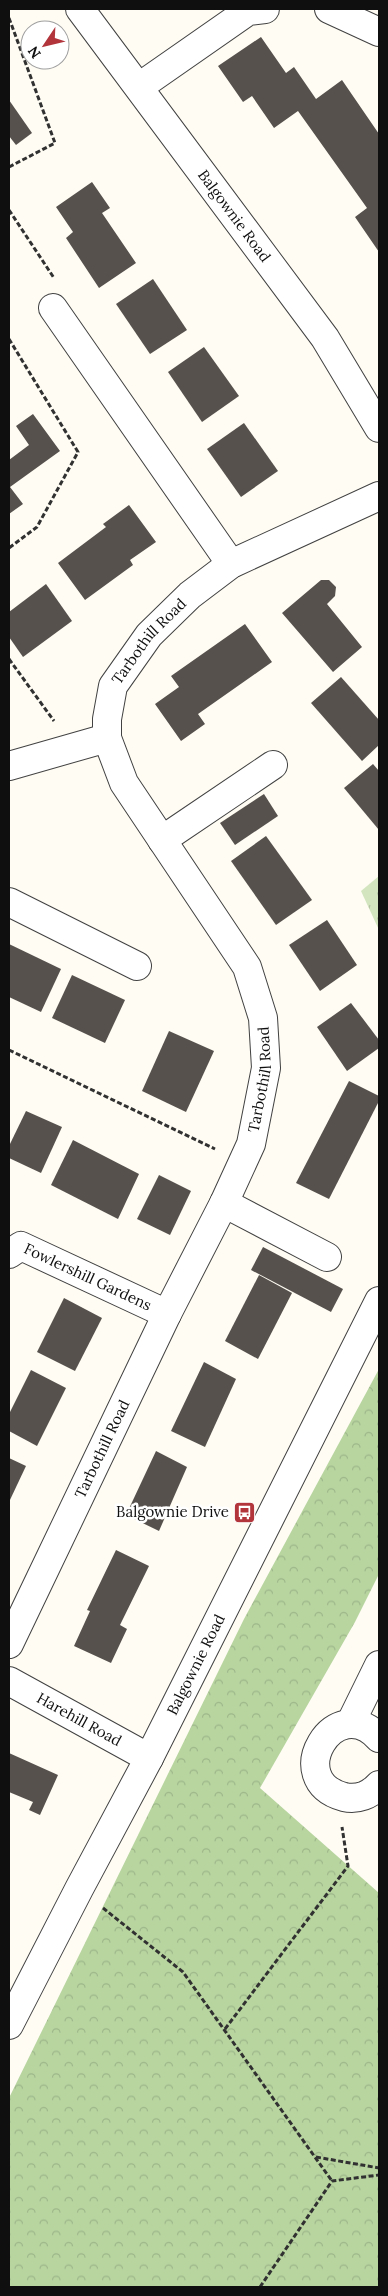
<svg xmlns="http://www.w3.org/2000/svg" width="388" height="2296" font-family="Lora,serif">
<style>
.forest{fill:url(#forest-crowns)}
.park{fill:url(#park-tufts)}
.building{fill:#57514d}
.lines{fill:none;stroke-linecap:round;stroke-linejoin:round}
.minor-casing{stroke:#424242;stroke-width:30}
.path{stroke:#313131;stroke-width:3;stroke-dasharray:5 2.5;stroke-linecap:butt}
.minor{stroke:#fff;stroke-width:28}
.labels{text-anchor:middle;stroke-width:5;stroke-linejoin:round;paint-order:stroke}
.street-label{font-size:15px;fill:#0f0f0f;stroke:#fff}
.poi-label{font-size:15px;fill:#0f0f0f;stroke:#fff;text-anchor:end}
</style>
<defs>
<pattern id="forest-crowns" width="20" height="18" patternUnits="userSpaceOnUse" patternTransform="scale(1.25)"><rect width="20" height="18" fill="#b8d5a0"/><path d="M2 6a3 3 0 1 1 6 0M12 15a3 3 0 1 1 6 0" fill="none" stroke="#9db689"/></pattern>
<pattern id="park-tufts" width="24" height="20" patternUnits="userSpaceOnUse" patternTransform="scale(1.25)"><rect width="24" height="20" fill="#d3e5bf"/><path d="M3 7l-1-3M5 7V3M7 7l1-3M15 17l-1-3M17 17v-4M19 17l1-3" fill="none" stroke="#b4c3a3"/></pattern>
</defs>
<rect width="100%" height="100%" fill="#fefcf3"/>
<path class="forest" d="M379,1369v205l-24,48 -95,166 119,105v394h-370v-189l235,-479z"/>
<path class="park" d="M379,876v54l-18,-39z"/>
<g class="building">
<path d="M261,37l25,36 8,-6 22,32 26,-19 37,54v118l-24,-35 12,-9 -69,-97 -24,17 -22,-32 -9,6 -25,-36z"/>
<path d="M9,100l23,33 -16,12 -7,-9z"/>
<path d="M92,182l18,26 -8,5 34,50 -37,25 -33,-50 7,-6 -17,-25z"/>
<path d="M153,279l34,51 -37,24 -34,-50z"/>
<path d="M204,347l35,49 -37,26 -34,-50z"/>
<path d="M33,414l27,37 -50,36 13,17 -14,10v-54l20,-15 -13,-19z"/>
<path d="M244,423l34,48 -37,26 -34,-48z"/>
<path d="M129,505l27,37 -26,18 3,5 -48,35 -27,-37 48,-36 -3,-3z"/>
<path d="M321,580h8l7,7 -1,9 -8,8 35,43 -29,25 -51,-59z"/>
<path d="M46,584l26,37 -49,36 -14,-20v-25z"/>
<path d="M245,624l27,38 -74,52 7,10 -24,17 -26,-37 24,-17 -8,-11z"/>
<path d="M341,677l38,43v25l-17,16 -51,-58z"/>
<path d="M373,764l6,7v59l-35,-42z"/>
<path d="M264,794l14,22 -43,29 -15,-22z"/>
<path d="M266,836l46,64 -36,25 -45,-64z"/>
<path d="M327,920l30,45 -37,26 -31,-46z"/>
<path d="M9,944l52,25 -20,43 -32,-15z"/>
<path d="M72,975l53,25 -20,43 -53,-25z"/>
<path d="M351,1003l28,37v8l-32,23 -30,-44z"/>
<path d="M169,1031l45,20 -28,61 -44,-21z"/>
<path d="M349,1081l30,15v5l-50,98 -33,-16z"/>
<path d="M26,1111l36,16 -21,46 -32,-15v-12z"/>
<path d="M73,1140l66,34 -21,45 -67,-34z"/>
<path d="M159,1175l32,16 -21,44 -33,-16z"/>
<path d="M263,1247l80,42 -12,23 -80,-42z"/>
<path d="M259,1275l33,18 -34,66 -33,-18z"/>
<path d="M64,1298l38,20 -27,53 -38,-19z"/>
<path d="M204,1362l32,17 -31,68 -34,-16z"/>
<path d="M31,1370l35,18 -29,58 -28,-15v-17z"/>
<path d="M156,1451l31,16 -28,64 -33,-16z"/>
<path d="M9,1458l17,8 -17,36z"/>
<path d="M116,1550l33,16 -29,59 7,4 -16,34 -37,-17 16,-35 -3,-1z"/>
<path d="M9,1753l49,22 -18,40 -11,-5 4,-8 -24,-10z"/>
</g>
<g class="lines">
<defs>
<g id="minor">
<path id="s1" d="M80,9l245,329 54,90"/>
<path d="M329,9l50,23"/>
<path d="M139,87l109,-76 17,-2"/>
<path d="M53,308l178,256"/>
<path d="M9,766l98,-28"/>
<path d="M162,840l111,-75"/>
<path d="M9,902l128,64"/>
<path d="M224,1203l103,54"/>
<path id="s2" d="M9,1254l12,-8 146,68"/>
<path id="s3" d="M9,1644l158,-330 57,-111 27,-59 15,-76 -3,-50 -16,-51 -123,-184 -17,-45v-19l6,-33 36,-51 41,-40 41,-31 148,-68"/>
<path id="s4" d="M9,1681l140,77"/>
<path d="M350,1724l29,-59"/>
<path d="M379,1738c-44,-48 -98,42 -35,59 14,3 26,-2 35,-12"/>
<path id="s5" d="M9,2025l70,-136 70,-131 230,-457"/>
</g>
</defs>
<use href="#minor" class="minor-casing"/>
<g class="path">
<path d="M9,18l46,125 -46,24"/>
<path d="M9,210l45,68"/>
<path d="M9,339l69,113 -41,75 -28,21"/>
<path d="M9,659l45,62"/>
<path d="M9,1050l206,99"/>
<path d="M103,1908l80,64 149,209"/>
<path d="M225,2029l123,-163 -6,-39"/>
<path d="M316,2157l63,11"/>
<path d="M260,2287l72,-106 47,-6"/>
</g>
<use href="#minor" class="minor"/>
</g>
<defs>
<symbol id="bus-square" viewBox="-11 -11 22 22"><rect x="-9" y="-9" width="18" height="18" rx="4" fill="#b2353c" stroke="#fff"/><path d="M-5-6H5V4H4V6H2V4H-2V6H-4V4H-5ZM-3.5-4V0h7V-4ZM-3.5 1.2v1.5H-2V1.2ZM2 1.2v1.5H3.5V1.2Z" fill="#fff"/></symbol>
</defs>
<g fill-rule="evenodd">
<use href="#bus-square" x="232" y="1500" width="25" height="25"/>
</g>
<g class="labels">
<g class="street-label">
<text dy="5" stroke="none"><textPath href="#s1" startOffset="258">Balgownie Road</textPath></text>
<text dy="5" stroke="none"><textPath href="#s3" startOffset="1116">Tarbothill Road</textPath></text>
<text dy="5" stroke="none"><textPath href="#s3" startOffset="621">Tarbothill Road</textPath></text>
<text dy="5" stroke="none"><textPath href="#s2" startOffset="88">Fowlershill Gardens</textPath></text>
<text dy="5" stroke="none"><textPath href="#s3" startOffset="216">Tarbothill Road</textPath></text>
<text dy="5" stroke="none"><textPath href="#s5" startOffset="406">Balgownie Road</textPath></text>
<text dy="5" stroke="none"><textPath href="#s4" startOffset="80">Harehill Road</textPath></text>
</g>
<g class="poi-label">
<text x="229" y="1517">Balgownie Drive</text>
</g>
</g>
<rect width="388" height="2296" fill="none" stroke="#0f0f0f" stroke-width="20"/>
<g transform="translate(45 45) rotate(235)"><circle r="24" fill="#ffffff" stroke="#9f9f9f"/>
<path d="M0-4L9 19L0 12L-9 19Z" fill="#b2353c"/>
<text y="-8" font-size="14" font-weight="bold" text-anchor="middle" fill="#0f0f0f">N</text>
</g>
</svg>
